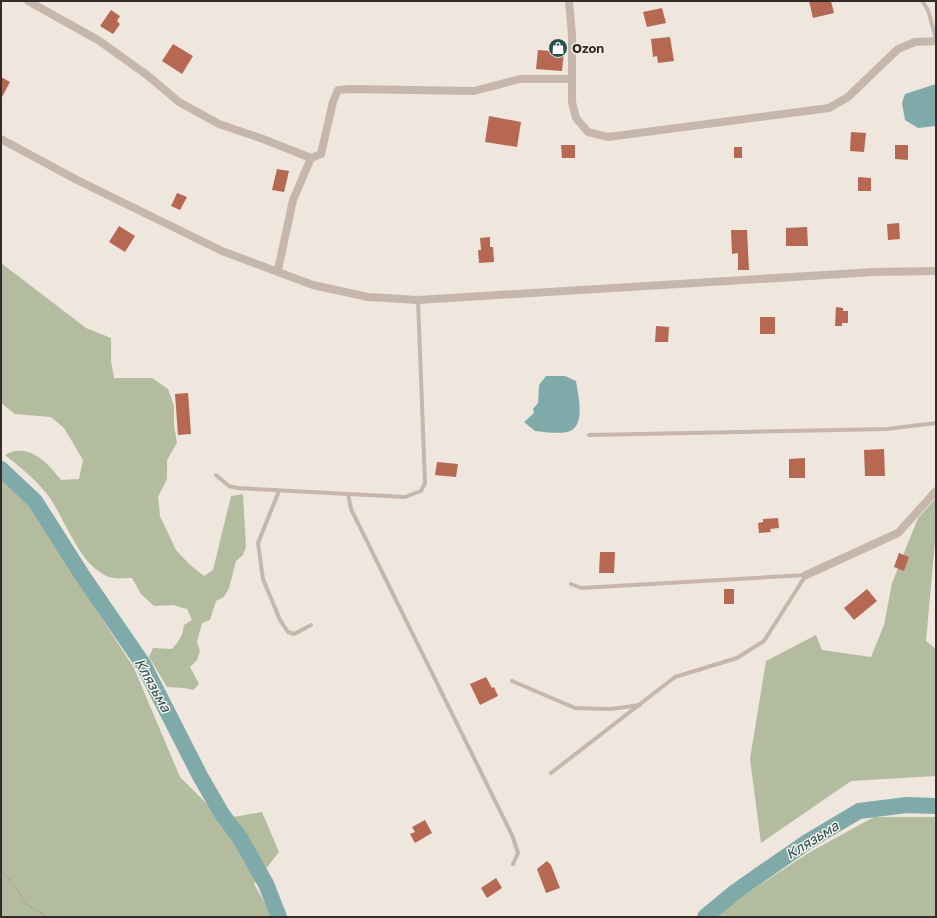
<svg xmlns="http://www.w3.org/2000/svg" width="937" height="918" font-family="'Golos Text',sans-serif">
<style>
.green{fill:#b4bc9f}
.water{fill:#80a9a9}
.lines{fill:none;stroke-linecap:round;stroke-linejoin:round}
.river{stroke:#80a9a9;stroke-width:16}
.building{fill:#b76853}
.path{stroke:#b1a095;stroke-width:1.5;stroke-dasharray:2 2;stroke-linecap:butt}
.service{stroke:#c6b6ab;stroke-width:4}
.minor{stroke:#c6b6ab;stroke-width:8}
.labels{text-anchor:middle;stroke-width:3;stroke-linejoin:round;paint-order:stroke}
.poi-label{font-size:13px;font-weight:bold;fill:#342c29;stroke:#f7f0e9;text-anchor:start}
.water-label{font-size:14px;font-style:italic;fill:#245051;stroke:#f7f0e9}
</style>
<rect width="100%" height="100%" fill="#efe6dd"/>
<g class="green">
<path d="M1,263l85,65 25,10v23l3,17h38l16,11 6,17v19l3,18 -10,17v19l-9,18 2,19 16,34 13,14 15,12 9,-6 18,-74 12,-2 3,53 -3,8 -7,6 -7,27 -5,9 -8,4 -6,19 -8,3 -5,19 3,9 -3,9 -7,7 9,17 -6,6 -9,-2 -17,-1 -18,-30 4,-9 19,1c7,-8 11,-14 12,-24l8,-5 -5,-11 -14,-4 -19,1 -13,-12 -9,-16c-6,0 -13,1 -19,0 -34,-8 -47,-61 -67,-85 -12,-15 -27,-27 -41,-38 23,-13 42,7 56,25l18,-1 4,-19 -19,-32 -13,-11 -36,-3 -14,-11z"/>
<path d="M1,476l24,24 109,168 46,109 42,42 40,-7 17,40 -25,32 19,33h-272z"/>
<path d="M936,498v32l-10,111 10,8v127l-85,5 -90,62 -11,-84 16,-98 50,-26 6,15 49,7 13,-32 8,-42 26,-65z"/>
<path d="M874,817h62v100h-218l14,-14 78,-51z"/>
</g>
<g class="water">
<path d="M936,84v42l-18,2 -13,-8 -3,-17 3,-9z"/>
<path d="M546,376h19l11,5c2,14 11,47 -9,51 -10,2 -22,0 -32,-1l-11,-9 10,-9 -1,-4 5,-6 1,-18z"/>
</g>
<g class="lines">
<g class="river">
<path d="M1,469l34,32 47,74 61,89 57,112 22,38 18,24 26,46 13,33"/>
<path d="M705,917l30,-25 72,-50 52,-31 48,-6 29,1"/>
</g>
</g>
<g class="building">
<path d="M809,1h22l3,12 -21,5z"/>
<path d="M662,8l4,15 -19,4 -4,-15z"/>
<path d="M111,10l9,6 -3,5 3,3 -7,10 -13,-8z"/>
<path d="M670,37l4,24 -16,2 -1,-7 -4,1 -2,-18z"/>
<path d="M552,40l13,1 -3,30 -26,-2 2,-19 13,1z"/>
<path d="M173,44l20,12 -11,18 -20,-13z"/>
<path d="M1,77l9,5 -9,17z"/>
<path d="M489,116l32,6 -4,25 -32,-5z"/>
<path d="M851,132l15,1 -2,19 -14,-1z"/>
<path d="M561,145h14v13h-13z"/>
<path d="M895,145h13v15l-13,-1z"/>
<rect x="734" y="147" width="8" height="11"/>
<path d="M277,169l12,2 -5,21 -12,-2z"/>
<path d="M858,177l13,1v13h-13z"/>
<path d="M177,193l10,4 -7,13 -9,-4z"/>
<path d="M899,223l1,16 -12,1 -1,-16z"/>
<path d="M119,226l16,10 -10,16 -16,-10z"/>
<path d="M807,227l1,19h-22v-18z"/>
<path d="M731,230h16l2,40h-11v-17l-6,1z"/>
<path d="M490,237v10h3l1,15 -15,1 -1,-13h3l-1,-12z"/>
<path d="M836,307l7,1v3h5v12h-6v3h-7z"/>
<rect x="760" y="317" width="15" height="17"/>
<path d="M656,326l13,1 -1,15h-13z"/>
<path d="M188,393l3,41 -13,1 -3,-41z"/>
<path d="M884,449l1,27h-20l-1,-26z"/>
<path d="M805,458v20h-16v-19z"/>
<path d="M437,462l21,2 -2,13 -21,-2z"/>
<path d="M778,518l1,10 -9,1 1,3 -12,1 -1,-10 5,-1v-3z"/>
<path d="M600,552h15l-1,21h-15z"/>
<path d="M899,553l10,4 -5,14 -10,-4z"/>
<rect x="724" y="589" width="10" height="15"/>
<path d="M867,589l10,12 -23,19 -10,-12z"/>
<path d="M486,677l6,11 2,-1 4,9 -18,9 -10,-21z"/>
<path d="M425,820l7,13 -17,10 -5,-9 5,-2 -3,-5z"/>
<path d="M547,861l4,4 9,23 -14,5 -9,-24z"/>
<path d="M496,878l6,10 -15,10 -6,-10z"/>
</g>
<g class="lines">
<path class="path" d="M1,865l1,7 14,15 9,16 22,14"/>
<g class="service">
<path d="M922,1l6,9 8,29"/>
<path d="M589,435l298,-6 49,-6"/>
<path d="M216,475l13,11 8,2 168,9 16,-6 4,-8 -7,-183"/>
<path d="M279,491l-21,52 5,36 17,41 8,12 6,2 17,-9"/>
<path d="M348,494l3,15 161,326 6,18 -5,11"/>
<path d="M571,584l10,4 225,-13"/>
<path d="M512,681l63,27 36,1 29,-4"/>
<path d="M551,773l124,-96 62,-19 27,-17 42,-66"/>
</g>
<g class="minor">
<path d="M28,1l70,39 49,35 32,27 40,22 44,15 48,19"/>
<path d="M569,1l3,34v67l4,16 12,14 20,5 221,-29 19,-11 50,-48 17,-7 21,-1"/>
<path d="M1,139l76,41 145,71 91,34 55,12 50,3 456,-28 62,-1"/>
<path d="M278,270l15,-70 18,-42 10,-4 12,-52 5,-12 12,-1 124,2 46,-12h51"/>
<path d="M806,575l92,-42 38,-42"/>
</g>
</g>
<defs>
<symbol id="shop-disc" viewBox="-11 -11 22 22"><circle r="9.5" fill="#245051" stroke="#f7f0e9"/><path d="M-5-2.5h2.3a2.7 3.5 0 0 1 5.4 0H5L5.5 6h-11ZM-1.5-2.5h3a1.5 2.3 0 0 0-3 0Z" fill="#fff"/></symbol>
</defs>
<g fill-rule="evenodd">
<use href="#shop-disc" x="547" y="37" width="22" height="22"/>
</g>
<g class="labels">
<g class="poi-label">
<text x="572" y="53">Ozon</text>
</g>
<g class="water-label">
<text transform="translate(153 685) rotate(61)" y="5">Клязьма</text>
<text transform="translate(812 840) rotate(-32)" y="5">Клязьма</text>
</g>
</g>
<rect width="937" height="918" fill="none" stroke="#342c29" stroke-width="4"/>
</svg>
